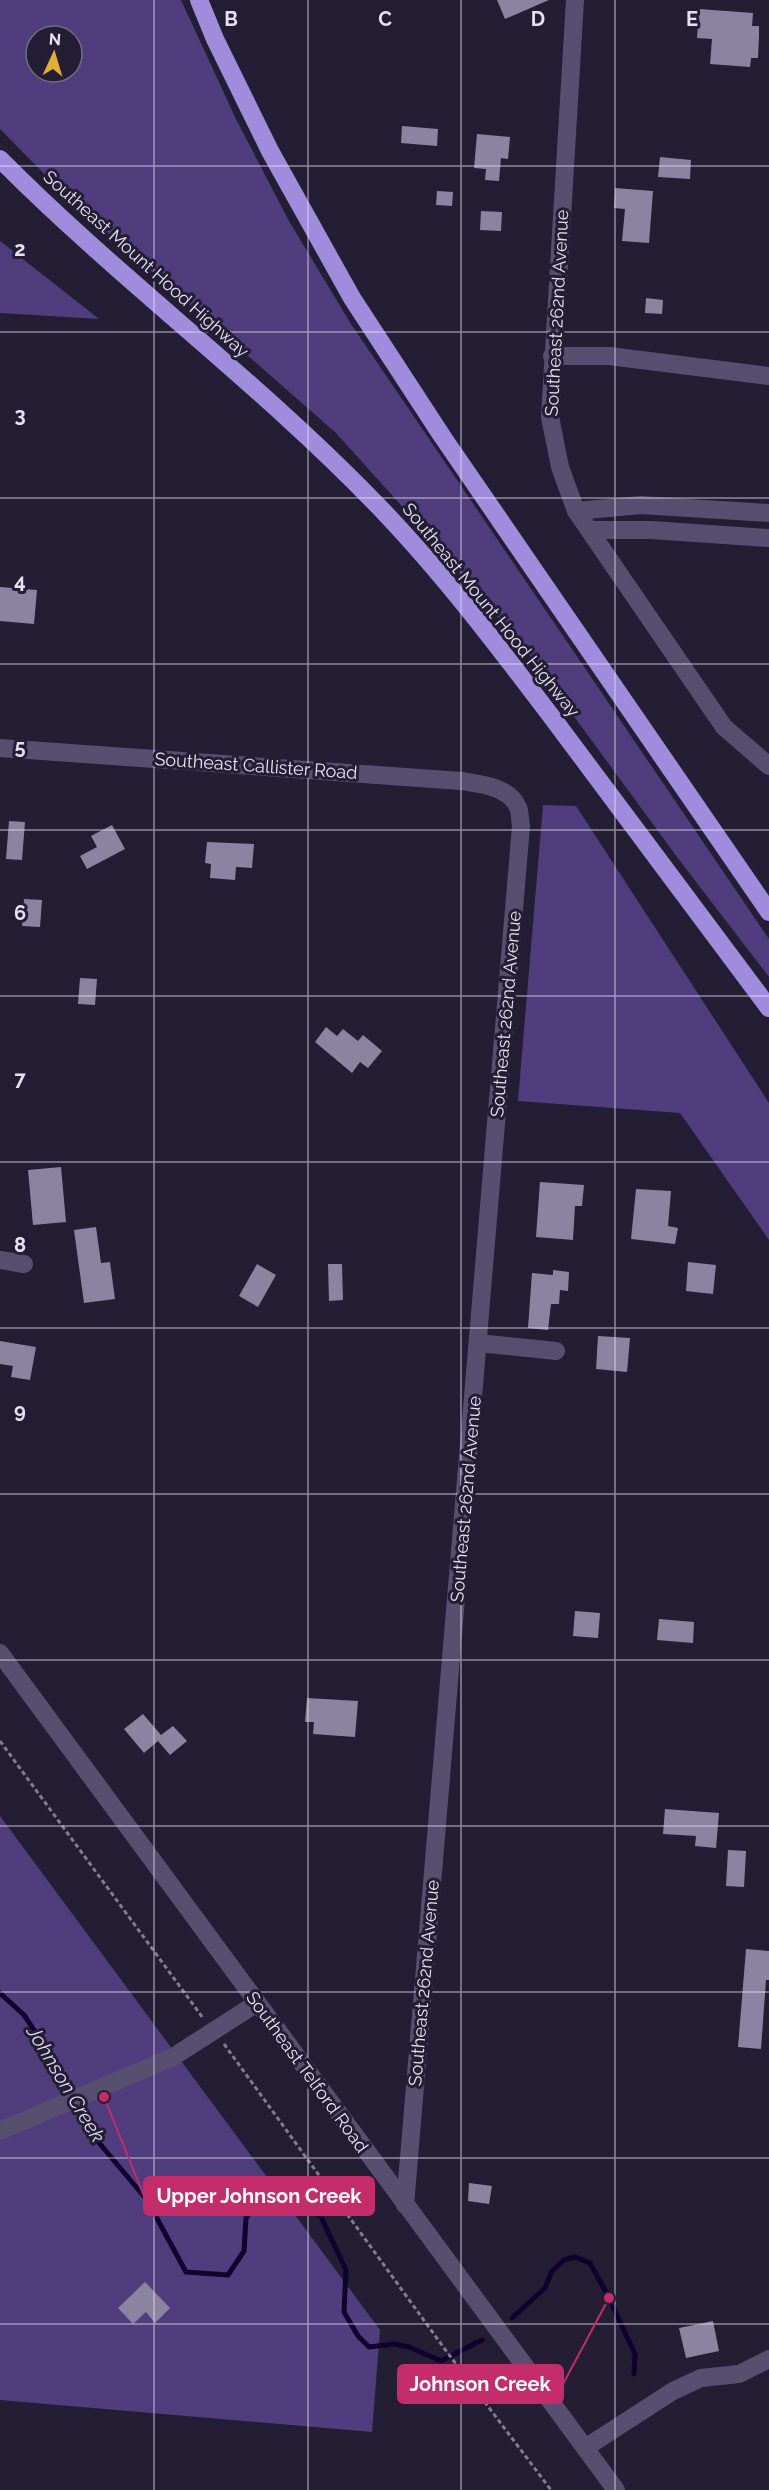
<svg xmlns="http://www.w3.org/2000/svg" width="769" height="2490" font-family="Raleway,sans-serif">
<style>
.green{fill:#503d7e;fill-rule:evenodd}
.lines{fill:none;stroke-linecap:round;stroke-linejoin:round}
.stream{stroke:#10002d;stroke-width:5}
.building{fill:#8a84a0}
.path{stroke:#817c8f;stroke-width:3;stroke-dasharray:4.5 3;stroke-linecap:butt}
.minor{stroke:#574f70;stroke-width:18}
.highway{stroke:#a08cdd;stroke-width:18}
.grid{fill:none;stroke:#e4e1f0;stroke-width:1.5;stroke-opacity:0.55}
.labels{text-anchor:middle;stroke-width:6;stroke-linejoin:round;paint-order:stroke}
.street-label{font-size:18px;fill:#e4e1f0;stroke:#241e34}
.water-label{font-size:20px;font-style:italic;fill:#dfdbf1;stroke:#241e34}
.grid-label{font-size:20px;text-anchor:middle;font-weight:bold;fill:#e4e1f0;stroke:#241e34;stroke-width:6;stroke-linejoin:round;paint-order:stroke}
.leader{fill:none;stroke:#c52c6a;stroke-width:2}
.callout-dot{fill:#c52c6a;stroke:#241e34;stroke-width:2}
.callout{fill:#c52c6a;stroke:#c52c6a;stroke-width:2}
.callout-label{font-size:20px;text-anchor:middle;font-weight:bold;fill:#fff}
</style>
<rect width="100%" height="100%" fill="#241e34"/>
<g class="green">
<path d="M0,0h181l55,119 53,102 62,103 418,615v38l-92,-120 -148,-202 -84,-101 -109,-121 -268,-235 -68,-69zM36,36h36v36h-36z"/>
<path d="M0,241l99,78 -99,-6z"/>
<path d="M543,805l33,1 193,297v137l-89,-127 -162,-12z"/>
<path d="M0,1816l380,514 -8,102 -372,-32z"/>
</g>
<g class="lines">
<g class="stream">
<path d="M0,1993l24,22 33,50 22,40 11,27 57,68 39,72 42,3 16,-24 2,-33 18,-25 32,3 25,21 25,53 -2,42 14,24 11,11 25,-3 15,3 32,14 41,-21"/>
<path d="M512,2318l33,-30 7,-17 12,-11 11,-3 15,6 19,35 26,56 -1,20"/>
</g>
</g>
<g class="building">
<path d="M497,0h52l-44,19z"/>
<path d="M699,9l54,4 -1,13h7v11l-1,21h-7l-1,9 -40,-3 2,-25 -15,-1z"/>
<path d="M402,126l36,3 -1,17 -36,-3z"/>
<path d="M477,134l33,3 -2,22 -7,-1 -2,23 -14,-1 1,-11 -12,-1z"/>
<path d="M660,157l31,3 -1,19 -32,-2z"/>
<path d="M615,188l38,3 -4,52 -27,-2 3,-32 -11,-1z"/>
<path d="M437,191l16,1 -1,14 -16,-1z"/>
<path d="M481,211l21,1 -1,19 -21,-1z"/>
<path d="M646,298l17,2 -1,14 -17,-1z"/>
<path d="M0,587l37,3 -3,34 -34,-3z"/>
<path d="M9,821l16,1 -3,38 -16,-1z"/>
<path d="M112,825l13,24 -38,20 -7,-13 17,-9 -6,-11z"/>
<path d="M207,842l47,2 -2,24 -16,-1 -1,13 -25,-2 1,-14 -6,-1z"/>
<path d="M24,899l18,1 -2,27 -18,-1z"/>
<path d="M80,978l17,1 -2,26 -17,-1z"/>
<path d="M326,1027l11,9 6,-7 15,12 5,-6 19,16 -14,17 -8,-6 -8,11 -37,-31z"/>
<path d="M61,1167l5,55 -33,3 -5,-55z"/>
<path d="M540,1182l44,3 -2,21h-7l-2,34 -37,-3z"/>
<path d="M636,1189l35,2 -3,35 10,2 -3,16 -44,-5z"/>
<path d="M96,1227l5,36 9,-1 5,37 -31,4 -10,-73z"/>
<path d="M688,1262l28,3 -3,29 -27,-3z"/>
<path d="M257,1264l19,11 -18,32 -19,-11z"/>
<path d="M328,1264h14l1,36 -14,1z"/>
<path d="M553,1270l16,2 -1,19 -8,-1 -1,14h-8l-3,26 -20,-2 4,-55 21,2z"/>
<path d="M598,1336l32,2 -3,34 -31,-3z"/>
<path d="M0,1341l36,6 -6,33 -19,-3 2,-11 -13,-2z"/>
<path d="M575,1611l25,2 -2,25 -25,-2z"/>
<path d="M659,1619l35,3 -1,21 -36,-3z"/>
<path d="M307,1698l51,3 -3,36 -42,-3 1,-12h-9z"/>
<path d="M143,1714l18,21 12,-9 14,15 -17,14 -12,-14 -14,12 -20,-24z"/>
<path d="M665,1809l54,4 -3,35 -21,-2 1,-10 -33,-2z"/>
<path d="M728,1850l18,1 -2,36 -18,-1z"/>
<path d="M746,1949l23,2v29h-3l-5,69 -23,-2z"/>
<path d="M469,2183l23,3 -3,18 -21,-3z"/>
<path d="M145,2282l25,26 -15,15 -9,-11 -13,12 -15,-16z"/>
<path d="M713,2321l6,30 -33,7 -7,-30z"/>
</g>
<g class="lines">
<g class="path">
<path d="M0,1741l203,277"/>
<path d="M224,2044l220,304 107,142"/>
</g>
<g class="minor">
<path d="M575,0l-25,417 10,50 16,44 148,216 45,39"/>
<path d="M552,356h57l160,20"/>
<path d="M576,511l65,-6 128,8"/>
<path d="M590,530h61l118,8"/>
<path d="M0,748l461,33c19,3 47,5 57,26 2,5 2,14 3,19l-116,1379"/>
<path d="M0,1260l24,4"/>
<path d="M478,1343l78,8"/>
<path d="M0,1653l616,837"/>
<path d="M0,2131l173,-74 84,-54"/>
<path d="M585,2448l88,-57 28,-13 38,-4 30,-15"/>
</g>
<g class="highway">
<path d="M199,0l16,39 55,112 82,147 90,138 327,476"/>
<path d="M0,159c122,123 263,226 383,352 61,64 115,135 168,205 73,97 145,195 218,292"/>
</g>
</g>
<path class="grid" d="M154,0v2490M308,0v2490M461,0v2490M615,0v2490M0,166h769M0,332h769M0,498h769M0,664h769M0,830h769M0,996h769M0,1162h769M0,1328h769M0,1494h769M0,1660h769M0,1826h769M0,1992h769M0,2158h769M0,2324h769"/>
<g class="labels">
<g class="street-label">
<text transform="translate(146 264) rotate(42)" y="6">Southeast Mount Hood Highway</text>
<text transform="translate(557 313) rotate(-87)" y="6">Southeast 262nd Avenue</text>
<text transform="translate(491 610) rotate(51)" y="6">Southeast Mount Hood Highway</text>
<text transform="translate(256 766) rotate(4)" y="6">Southeast Callister Road</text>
<text transform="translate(506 1014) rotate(-85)" y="6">Southeast 262nd Avenue</text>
<text transform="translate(466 1499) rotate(-85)" y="6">Southeast 262nd Avenue</text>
<text transform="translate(424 1983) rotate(-85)" y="6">Southeast 262nd Avenue</text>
<text transform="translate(307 2072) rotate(54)" y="6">Southeast Telford Road</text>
</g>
<g class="water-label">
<text transform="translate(66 2084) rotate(59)" y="7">Johnson Creek</text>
</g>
</g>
<g class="grid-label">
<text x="231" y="26">B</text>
<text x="385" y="26">C</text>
<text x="538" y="26">D</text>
<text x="692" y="26">E</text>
<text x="20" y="256">2</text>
<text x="20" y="422">3</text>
<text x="20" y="588">4</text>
<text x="20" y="754">5</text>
<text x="20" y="920">6</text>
<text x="20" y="1086">7</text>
<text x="20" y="1252">8</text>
<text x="20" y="1418">9</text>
</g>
<path class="leader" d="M104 2097L144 2196M609 2298L563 2384"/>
<g class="callout-dot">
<circle cx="104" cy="2097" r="6"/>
<circle cx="609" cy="2298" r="6"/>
</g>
<g class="callout">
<rect x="144" y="2177" width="230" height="38" rx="6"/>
<rect x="398" y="2365" width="165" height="38" rx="6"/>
</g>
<g class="callout-label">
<text x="259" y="2203">Upper Johnson Creek</text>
<text x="480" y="2391">Johnson Creek</text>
</g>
<g transform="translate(54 54) rotate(4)"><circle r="28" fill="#241e34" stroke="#716c7f" stroke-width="1.5"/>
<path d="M0-4.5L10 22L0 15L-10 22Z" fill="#e2af34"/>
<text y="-9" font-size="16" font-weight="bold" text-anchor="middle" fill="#e4e1f0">N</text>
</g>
</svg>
